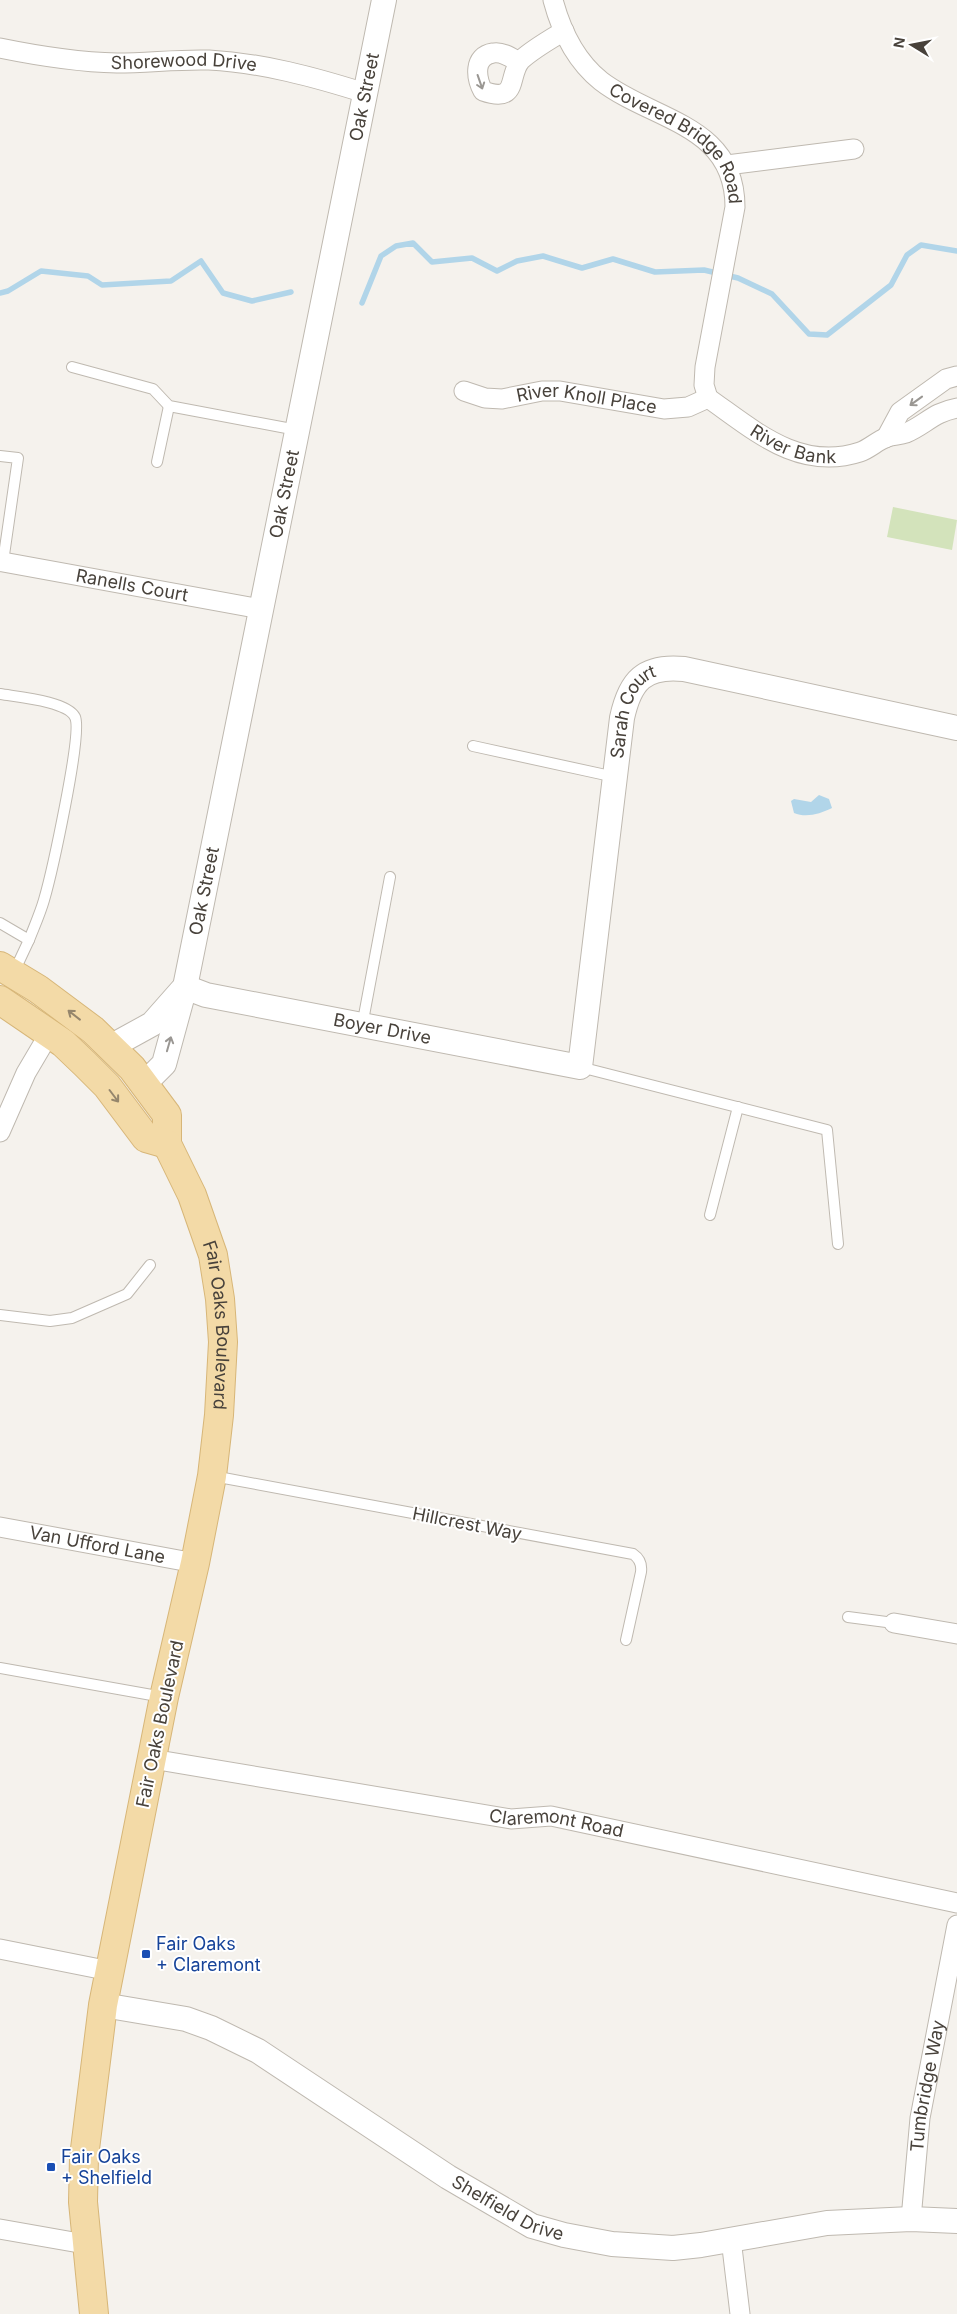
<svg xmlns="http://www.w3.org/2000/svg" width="957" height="2314" font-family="Inter,sans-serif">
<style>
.grass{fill:#d3e3bb}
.water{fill:#b1d5e9}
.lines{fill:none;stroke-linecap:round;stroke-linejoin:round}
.stream{stroke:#b1d5e9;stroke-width:5.5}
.service-casing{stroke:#bfb9b0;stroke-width:12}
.minor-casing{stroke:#bfb9b0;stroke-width:21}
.tertiary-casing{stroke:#bfb9b0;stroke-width:26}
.primary-casing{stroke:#d7b678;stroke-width:30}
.service{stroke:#fff;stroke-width:10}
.minor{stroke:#fff;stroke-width:19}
.tertiary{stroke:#fff;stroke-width:24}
.primary{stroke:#f3daa7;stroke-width:28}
.oneway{stroke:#9a9793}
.oneway2{stroke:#95866c}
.transit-dot{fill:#1a4fb4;stroke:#fff;stroke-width:2}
.labels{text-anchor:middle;stroke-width:4;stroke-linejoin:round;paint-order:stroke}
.street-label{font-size:18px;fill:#48423b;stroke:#fff}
.transit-label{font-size:18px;fill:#164399;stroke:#fff;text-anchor:start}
</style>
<rect width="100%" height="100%" fill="#f5f2ed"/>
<path class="grass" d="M893,507l64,13 -5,30 -65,-13z"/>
<path class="water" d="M819,795l10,4 3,9c-12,6 -26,10 -38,5l-3,-12 3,-2 17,3z"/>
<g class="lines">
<g class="stream">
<path d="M0,293l8,-2 33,-20 47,5 14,9 69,-4 30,-20 22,32 29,8 39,-9"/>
<path d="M362,303l19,-47 15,-10 17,-3 19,19 40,-4 25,13 20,-10 26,-5 39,12 31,-9 42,13 49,-2 34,8 34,16 37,40 18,1 64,-50 16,-30 14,-10 36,6"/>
</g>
<defs>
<g id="service">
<path d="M72,367l81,22 16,17 128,24"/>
<path d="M0,456l18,2 -15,104 -2,2"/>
<path d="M157,462l12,-56"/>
<path d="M0,694c17,3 67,7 75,23 8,16 -24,159 -31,183 -4,14 -10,27 -15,40"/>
<path d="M473,746l142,31"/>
<path d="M0,923l29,17 -15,32"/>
<path d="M362,1026l28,-149"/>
<path d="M580,1067l247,63 11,114"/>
<path d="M710,1215l28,-108"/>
<path d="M0,1315l50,6 22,-3 55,-24 23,-29"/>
<path d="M213,1476l420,78c6,4 9,10 8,18l-15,68"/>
<path d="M848,1617l46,6"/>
<path d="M0,1668l163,29"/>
</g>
<g id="minor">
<path id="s1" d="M553,0c8,30 23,61 48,81 52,40 134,43 134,126l-30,160 -1,18 4,13"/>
<path id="s2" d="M0,48c39,8 77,14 117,15 31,0 61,-4 92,-3 54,3 105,17 156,33"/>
<path d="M519,62c-7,-4 -17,-11 -26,-9 -20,3 -17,25 -10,38 37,13 24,-16 38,-31 12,-11 28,-20 43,-29"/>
<path d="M727,165l127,-16"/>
<path id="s3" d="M464,391l21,7 17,1 40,-8h18l104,18 24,-2 20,-9"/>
<path id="s4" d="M708,398c46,32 91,74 152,54 9,-3 17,-11 27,-15 6,-2 13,-2 19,-4 19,-8 28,-21 51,-25"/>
<path d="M886,438l14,-26 46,-33 11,-3"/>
<path id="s5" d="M3,562l258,47"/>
<path d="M0,1132l26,-59 23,-39"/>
<path id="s6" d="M0,1527l195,36"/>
<path d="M894,1623l63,11"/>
<path id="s7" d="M152,1759l359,60 40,-3 406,87"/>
<path d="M0,1949l110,22"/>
<path id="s8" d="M911,2219l9,-101 37,-193"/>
<path d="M0,2229l85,15"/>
<path d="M731,2239l9,75"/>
</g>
<g id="tertiary">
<path id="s9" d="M185,987l21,8 374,72 42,-349c8,-37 22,-53 62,-49l273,59"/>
<path d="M112,1046l40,-22 30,-34"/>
<path id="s10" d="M144,1084l20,-20 21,-77 199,-987"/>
<path id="s11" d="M103,2005l83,14 25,9 47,23 190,126 84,49 32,9 48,9 61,4 28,-3 126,-22 84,-4 46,2"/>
</g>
<g id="primary">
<path id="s12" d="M0,966l38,23 55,41 39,38 35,47v29l25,51 21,60 7,44 3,43 -4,73 -7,61 -17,87 -31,134 -61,308 -19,152 -1,45 11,112"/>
<path d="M0,1000l63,43 22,21 22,22 39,52 21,6"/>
</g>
</defs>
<use href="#service" class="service-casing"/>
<use href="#minor" class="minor-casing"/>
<use href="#tertiary" class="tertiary-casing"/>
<use href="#primary" class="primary-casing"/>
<use href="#service" class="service"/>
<use href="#minor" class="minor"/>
<use href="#tertiary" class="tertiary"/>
<use href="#primary" class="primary"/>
</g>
<defs><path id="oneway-shaft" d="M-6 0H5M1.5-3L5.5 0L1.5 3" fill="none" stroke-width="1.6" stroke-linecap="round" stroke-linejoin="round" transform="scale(1.25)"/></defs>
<g class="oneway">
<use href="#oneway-shaft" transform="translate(480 82) rotate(71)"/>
<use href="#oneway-shaft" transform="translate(916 401) rotate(144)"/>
<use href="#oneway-shaft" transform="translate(169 1044) rotate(-74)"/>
</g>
<g class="oneway2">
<use href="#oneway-shaft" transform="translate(74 1015) rotate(-142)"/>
<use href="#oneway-shaft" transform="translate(114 1096) rotate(53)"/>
</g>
<g class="transit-dot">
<rect x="141" y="1949" width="10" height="10" rx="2.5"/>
<rect x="46" y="2162" width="10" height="10" rx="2.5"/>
</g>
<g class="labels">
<g class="street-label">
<text dy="6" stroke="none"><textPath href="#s2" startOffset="185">Shorewood Drive</textPath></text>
<text dy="6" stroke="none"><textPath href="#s10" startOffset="1016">Oak Street</textPath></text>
<text dy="6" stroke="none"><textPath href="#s1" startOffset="198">Covered Bridge Road</textPath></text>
<text dy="6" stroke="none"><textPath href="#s3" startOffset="125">River Knoll Place</textPath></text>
<text dy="6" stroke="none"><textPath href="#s4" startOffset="99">River Bank</textPath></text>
<text dy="6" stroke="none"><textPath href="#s10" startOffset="611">Oak Street</textPath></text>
<text dy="6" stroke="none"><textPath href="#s5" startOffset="131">Ranells Court</textPath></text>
<text dy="6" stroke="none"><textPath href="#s9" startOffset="765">Sarah Court</textPath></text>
<text dy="6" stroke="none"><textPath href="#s10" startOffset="206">Oak Street</textPath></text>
<text dy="6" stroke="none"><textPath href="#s9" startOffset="202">Boyer Drive</textPath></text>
<text dy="6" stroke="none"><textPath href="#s12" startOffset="446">Fair Oaks Boulevard</textPath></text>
<text transform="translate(467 1524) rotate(11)" y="6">Hillcrest Way</text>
<text dy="6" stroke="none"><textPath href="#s6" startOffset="99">Van Ufford Lane</textPath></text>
<text transform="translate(160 1724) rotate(-78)" y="6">Fair Oaks Boulevard</text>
<text dy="6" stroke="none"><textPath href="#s7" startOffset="410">Claremont Road</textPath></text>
<text dy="6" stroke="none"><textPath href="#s8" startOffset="134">Tumbridge Way</textPath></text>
<text dy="6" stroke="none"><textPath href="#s11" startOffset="459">Shelfield Drive</textPath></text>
</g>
<g class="transit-label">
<text x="156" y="1950">Fair Oaks<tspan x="156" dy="21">+ Claremont</tspan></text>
<text x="61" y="2163">Fair Oaks<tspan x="61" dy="21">+ Shelfield</tspan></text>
</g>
</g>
<g transform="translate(912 45) rotate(280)" stroke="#ffffff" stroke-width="4" paint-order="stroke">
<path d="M0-4L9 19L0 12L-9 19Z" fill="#48423b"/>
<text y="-8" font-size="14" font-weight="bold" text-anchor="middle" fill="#48423b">N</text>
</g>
</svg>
